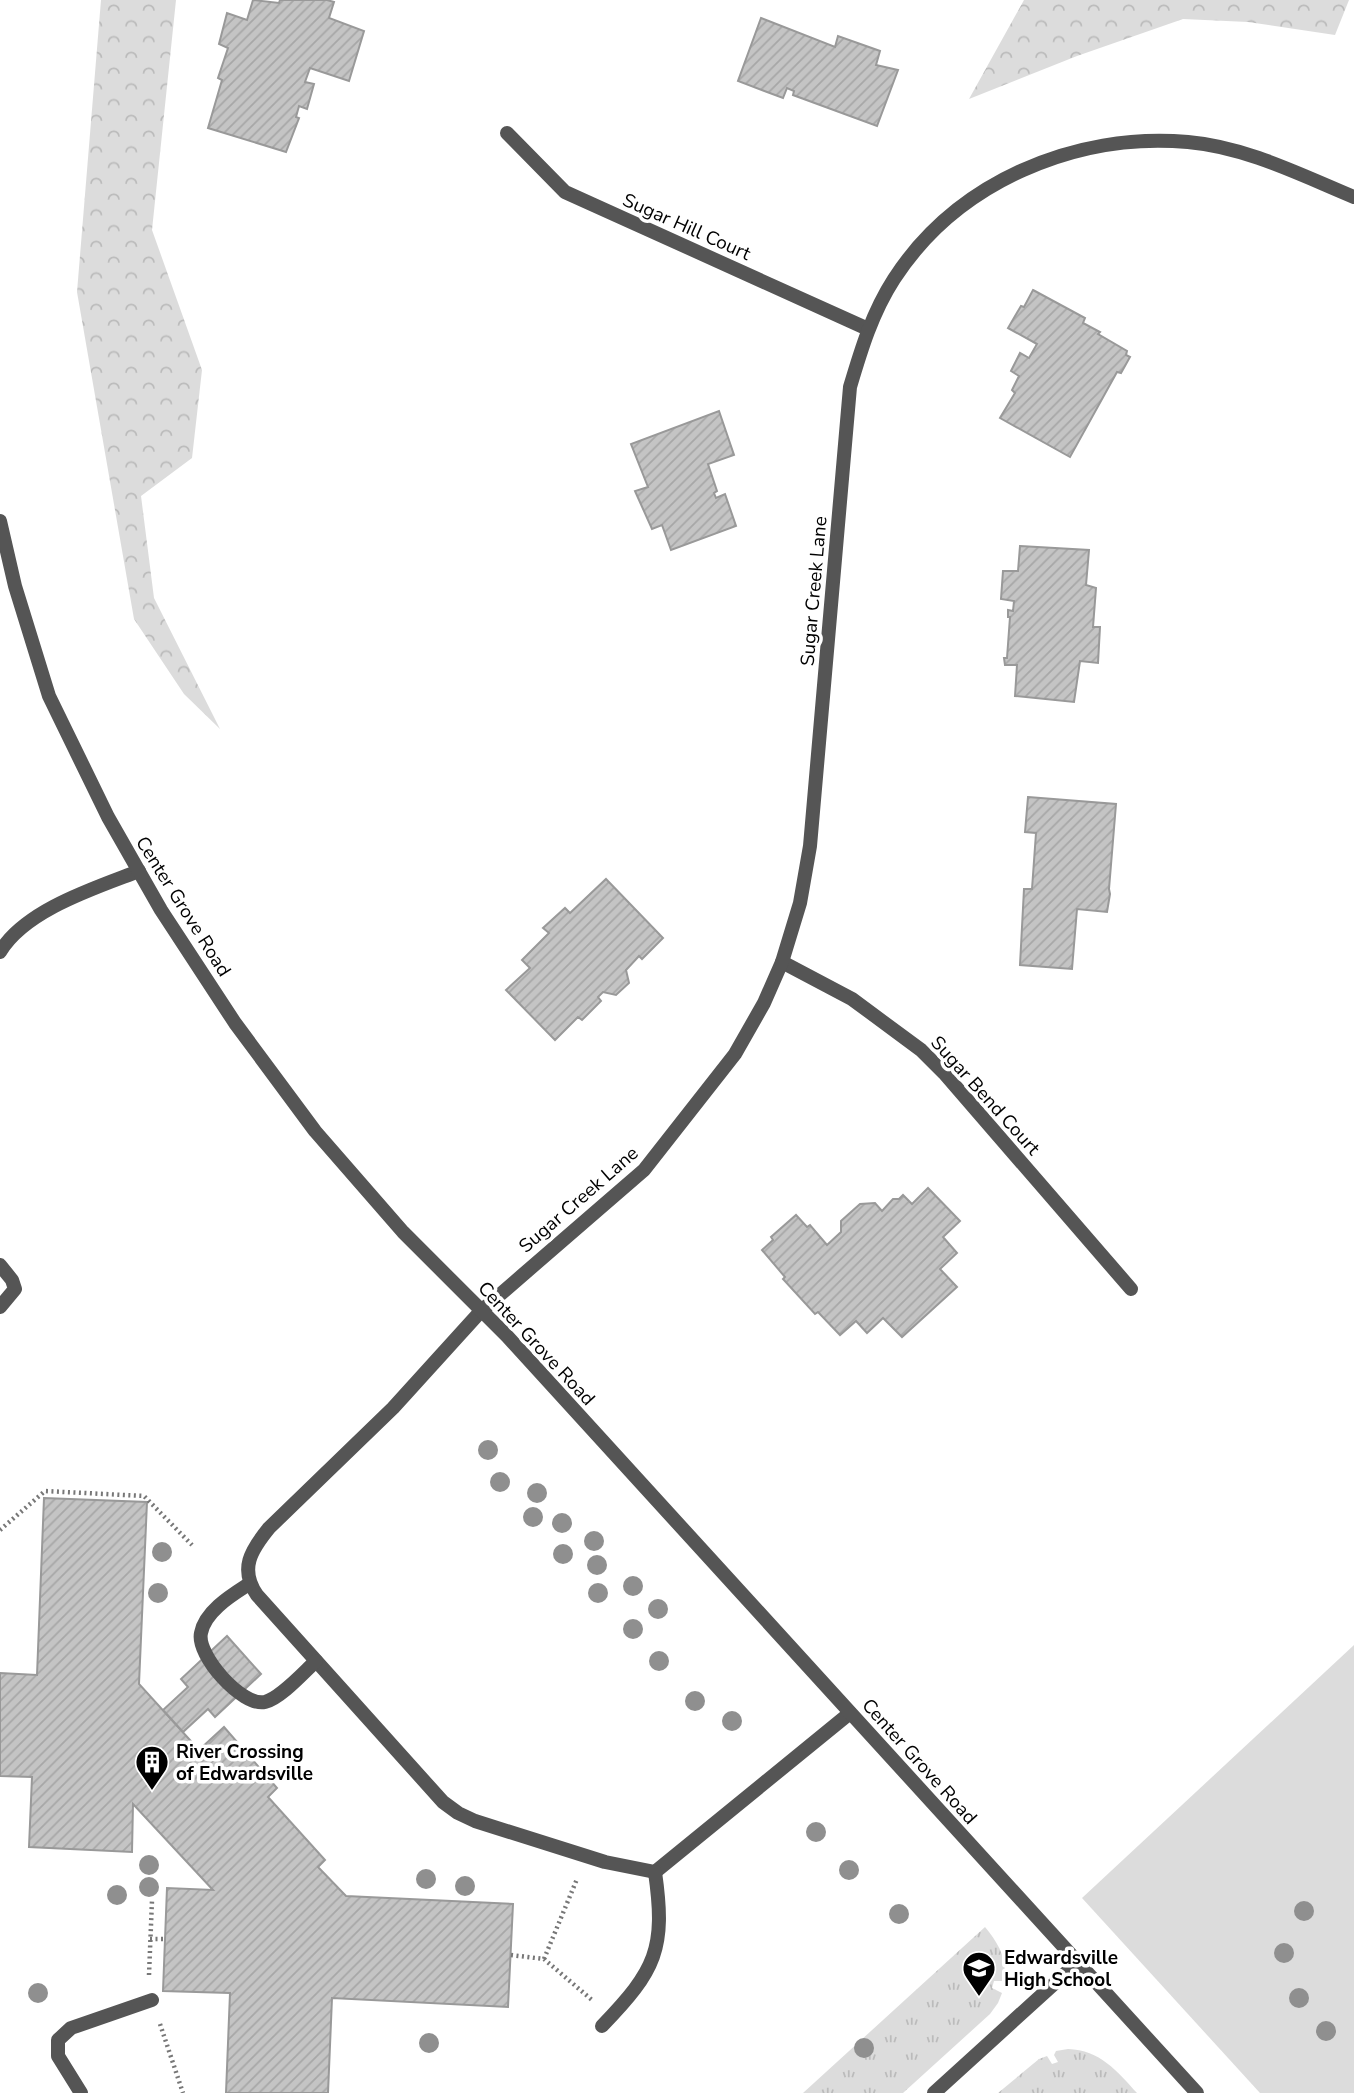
<svg xmlns="http://www.w3.org/2000/svg" width="1354" height="2093" font-family="'Nunito Sans',sans-serif">
<style>
.grass{fill:url(#grass-tufts)}
.forest{fill:url(#forest-crowns)}
.garden{fill:#dcdcdc}
.building{fill:url(#building-hatch);stroke:#999;stroke-width:2}
.lines{fill:none;stroke-linecap:round;stroke-linejoin:round}
.path{stroke:#777;stroke-width:4.5;stroke-dasharray:2 3.5;stroke-linecap:butt}
.service{stroke:#555;stroke-width:14}
.minor{stroke:#555;stroke-width:14}
.tertiary{stroke:#555;stroke-width:14}
.tree{fill:#8f8f8f}
.labels{text-anchor:middle;stroke-width:7;stroke-linejoin:round;paint-order:stroke}
.street-label{font-size:19px;fill:#000;stroke:#fff}
.poi-label{font-size:19px;font-weight:bold;fill:#000;stroke:#fff;text-anchor:start}
</style>
<defs>
<pattern id="grass-tufts" width="24" height="20" patternUnits="userSpaceOnUse" patternTransform="scale(1.75)"><rect width="24" height="20" fill="#dcdcdc"/><path d="M3 7l-1-3M5 7V3M7 7l1-3M15 17l-1-3M17 17v-4M19 17l1-3" fill="none" stroke="#bbb"/></pattern>
<pattern id="forest-crowns" width="20" height="18" patternUnits="userSpaceOnUse" patternTransform="scale(1.75)"><rect width="20" height="18" fill="#dcdcdc"/><path d="M2 6a3 3 0 1 1 6 0M12 15a3 3 0 1 1 6 0" fill="none" stroke="#bbb"/></pattern>
<pattern id="building-hatch" width="6" height="6" patternUnits="userSpaceOnUse" patternTransform="scale(1.75)"><rect width="6" height="6" fill="#c4c4c4"/><path d="M-1 1l2-2M0 6l6-6M5 7l2-2" fill="none" stroke="#a7a7a7"/></pattern>
</defs>
<rect width="100%" height="100%" fill="#fff"/>
<g class="grass">
<path d="M985,1927c14,17 23,33 19,54h-10l-2,7 10,5 -4,10 -8,11 -87,79h-100z"/>
<path d="M1068,2049c32,1 49,22 69,44h-139l41,-34 8,-3 5,8 6,-2 -4,-7 2,-4z"/>
</g>
<g class="forest">
<path d="M101,0h75l-24,230 50,140 -10,88 -51,38 13,102 66,131 -36,-35 -50,-75 -57,-327z"/>
<path d="M1024,0h325l-14,35 -87,-13 -65,-3 -106,37 -108,43z"/>
</g>
<path class="garden" d="M1354,1645v448h-94l-178,-195z"/>
<g class="building">
<path d="M253,0l26,3 1,-3h47l7,2 -5,16 35,13 -15,50 -39,-13 -5,14 9,2 -7,25 -8,-3 -3,11 3,1 -13,34 -78,-24 14,-48 -4,-2 10,-30 -9,-4 8,-31 20,7z"/>
<path d="M761,18l74,29 3,-11 42,15 -4,14 22,5 -21,56 -84,-31 1,-4 -7,-3 -4,10 -45,-17z"/>
<path d="M1033,290l52,28 -2,5 17,9 -2,2 29,17 -1,4 4,2 -9,16 -4,-1 -47,85 -70,-39 15,-25 -3,-3 7,-14 -8,-5 9,-18 9,5 8,-14 -29,-16 13,-22 3,1z"/>
<path d="M719,411l15,44 -26,9 9,27 -3,2 2,5 9,-4 11,32 -65,24 -9,-25 -10,4 -17,-38 13,-4 -17,-43z"/>
<path d="M1020,546l69,4 -3,35 10,3 -3,39h7l-2,36 -18,-2 -6,41 -59,-6 2,-31h-12l-1,-7h3l3,-41h-2v-7l5,1 1,-10 -13,-2 2,-28h15z"/>
<path d="M1028,797l88,7 -7,85 1,5 -3,18 -30,-3 -5,60 -52,-4 4,-76h8l4,-56 -11,-1z"/>
<path d="M606,879l57,59 -21,21 -3,-3 -13,14 3,13 -13,12 -13,-3 -5,5 3,4 -19,19 -4,-3 -23,23 -49,-50 24,-22 -8,-8 27,-27 -6,-5 22,-20 5,5z"/>
<path d="M928,1188l32,33 -17,16 14,16 -17,16 17,18 -55,50 -19,-19 -16,15 -11,-12 -16,14 -22,-23 -3,2 -32,-35 2,-2 -23,-27 11,-10 -2,-3 25,-22 11,12 3,-2 17,20 14,-13v-11l19,-17 15,-1 7,8 11,-12h6l4,-4 9,9z"/>
<path d="M44,1498l103,4 -8,182 60,66 25,-23 53,61 -9,9 57,63 -7,7 28,29 167,8 -5,103 -176,-9 -4,95h-102l4,-100 -67,-2 4,-103 46,2 -80,-86 -1,48 -103,-5 3,-70 -32,-1v-103l37,2z"/>
<path d="M227,1636l34,38 -46,43 -7,-8 -25,23 -20,-22 25,-23 -7,-8z"/>
</g>
<g class="lines">
<g class="path">
<path d="M0,1530l45,-39 99,5 48,49"/>
<path d="M150,1939h15"/>
<path d="M511,1955l33,4 48,41"/>
<path d="M544,1959l33,-80"/>
<path d="M149,1975l3,-75"/>
<path d="M160,2024l23,69"/>
</g>
<g class="service">
<path d="M0,952c25,-42 95,-64 139,-81"/>
<path d="M0,1265l12,15 3,9 -15,18"/>
<path d="M481,1311l-88,97 -124,120c-18,22 -30,41 -12,67l186,207 15,11 17,8 130,41 50,10 195,-159"/>
<path d="M249,1584c-17,11 -44,27 -48,49 -5,22 41,74 64,69 16,-4 39,-30 51,-41"/>
<path d="M602,2026c54,-56 64,-77 53,-154"/>
<path d="M81,2093l-23,-37v-16l13,-12 81,-28"/>
<path d="M934,2093l144,-131"/>
</g>
<g class="minor">
<path d="M507,133l58,59 303,137"/>
<path d="M782,962l70,37 69,51 23,23 187,216"/>
<path d="M481,1311l163,-141 91,-116 29,-51 18,-41 18,-59 10,-57 40,-459c11,-37 22,-74 44,-108 63,-97 181,-147 294,-137 58,5 113,33 166,55"/>
</g>
<path class="tertiary" d="M0,521l15,65 34,110 59,121 53,93 74,113 80,108 88,101 104,104 690,757"/>
</g>
<g class="tree">
<circle cx="488" cy="1450" r="10"/>
<circle cx="500" cy="1482" r="10"/>
<circle cx="537" cy="1493" r="10"/>
<circle cx="533" cy="1517" r="10"/>
<circle cx="562" cy="1523" r="10"/>
<circle cx="594" cy="1541" r="10"/>
<circle cx="162" cy="1552" r="10"/>
<circle cx="563" cy="1554" r="10"/>
<circle cx="597" cy="1565" r="10"/>
<circle cx="633" cy="1586" r="10"/>
<circle cx="158" cy="1593" r="10"/>
<circle cx="598" cy="1593" r="10"/>
<circle cx="658" cy="1609" r="10"/>
<circle cx="633" cy="1629" r="10"/>
<circle cx="659" cy="1661" r="10"/>
<circle cx="695" cy="1701" r="10"/>
<circle cx="732" cy="1721" r="10"/>
<circle cx="816" cy="1832" r="10"/>
<circle cx="149" cy="1865" r="10"/>
<circle cx="849" cy="1870" r="10"/>
<circle cx="426" cy="1879" r="10"/>
<circle cx="465" cy="1886" r="10"/>
<circle cx="149" cy="1887" r="10"/>
<circle cx="117" cy="1895" r="10"/>
<circle cx="1304" cy="1911" r="10"/>
<circle cx="899" cy="1914" r="10"/>
<circle cx="1284" cy="1953" r="10"/>
<circle cx="38" cy="1993" r="10"/>
<circle cx="1299" cy="1998" r="10"/>
<circle cx="1326" cy="2031" r="10"/>
<circle cx="429" cy="2043" r="10"/>
<circle cx="864" cy="2048" r="10"/>
</g>
<defs>
<symbol id="building-pin" viewBox="-11 -11 22 30"><path d="M0 17L-7.5 6A9.5 9.5 0 1 1 7.5 6Z" fill="#000" stroke="#fff"/><path d="M-4-6H4V6H1V3H-1V6H-4ZM-2.5-4.3h1.7v1.8h-1.7ZM.8-4.3h1.7v1.8H.8ZM-2.5-1h1.7V.8h-1.7ZM.8-1h1.7V.8H.8Z" fill="#fff"/></symbol>
<symbol id="school-pin" viewBox="-11 -11 22 30"><path d="M0 17L-7.5 6A9.5 9.5 0 1 1 7.5 6Z" fill="#000" stroke="#fff"/><path d="M0-5L7-2L0 1L-7-2ZM-4 1L0 2.5L4 1V4Q0 6-4 4Z" fill="#fff"/></symbol>
</defs>
<g fill-rule="evenodd">
<use href="#building-pin" x="133" y="1743" width="38" height="52"/>
<use href="#school-pin" x="960" y="1949" width="38" height="52"/>
</g>
<g class="labels">
<g class="street-label">
<text transform="translate(687 226) rotate(24)" y="7">Sugar Hill Court</text>
<text transform="translate(813 591) rotate(-85)" y="7">Sugar Creek Lane</text>
<text transform="translate(184 906) rotate(58)" y="7">Center Grove Road</text>
<text transform="translate(986 1095) rotate(48)" y="7">Sugar Bend Court</text>
<text transform="translate(578 1199) rotate(-41)" y="7">Sugar Creek Lane</text>
<text transform="translate(537 1343) rotate(47)" y="7">Center Grove Road</text>
<text transform="translate(920 1761) rotate(48)" y="7">Center Grove Road</text>
</g>
<g class="poi-label">
<text x="176" y="1758">River Crossing<tspan x="176" dy="22">of Edwardsville</tspan></text>
<text x="1004" y="1964">Edwardsville<tspan x="1004" dy="22">High School</tspan></text>
</g>
</g>
</svg>
